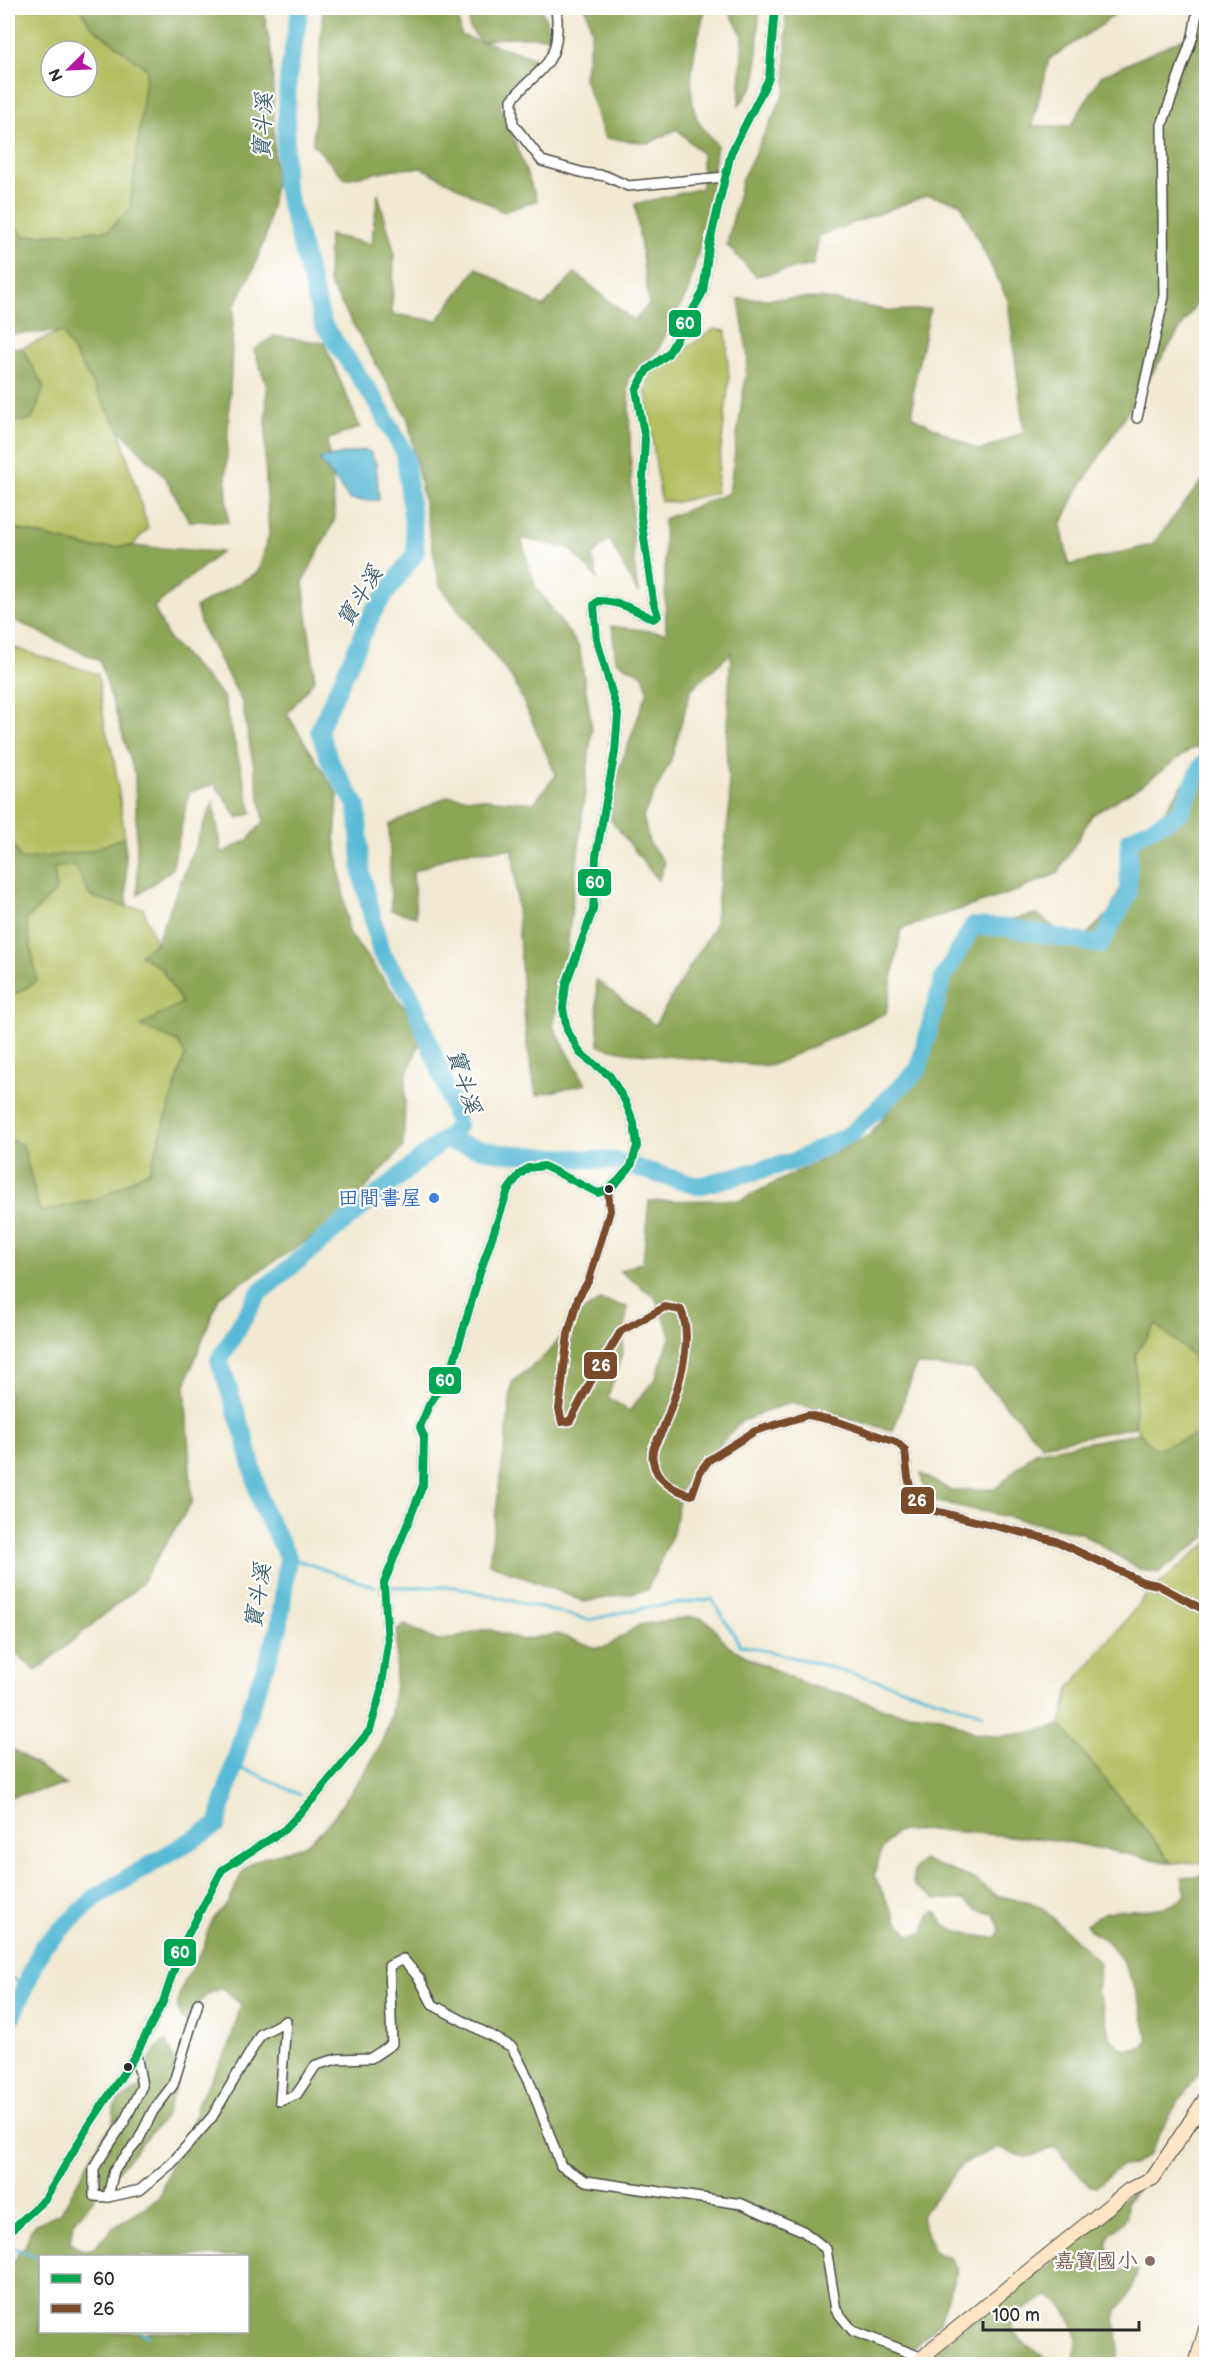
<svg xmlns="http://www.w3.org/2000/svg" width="1214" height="2372" font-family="'Balsamiq Sans','LXGW WenKai TC',sans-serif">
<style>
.green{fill:#b2be5f;stroke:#6e7445;stroke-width:1.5;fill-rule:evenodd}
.forest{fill:#8da556;stroke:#5c6840;stroke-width:1.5;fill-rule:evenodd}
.water{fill:#58bad6;stroke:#427280;stroke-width:1.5}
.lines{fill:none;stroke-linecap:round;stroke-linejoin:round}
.stream{stroke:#58bad6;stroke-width:3}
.river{stroke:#58bad6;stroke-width:18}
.street-casing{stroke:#494844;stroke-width:12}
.secondary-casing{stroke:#494844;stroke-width:16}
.street{stroke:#fff;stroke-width:9}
.secondary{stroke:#fde5c5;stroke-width:14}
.bus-1-casing{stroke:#fff;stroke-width:12}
.bus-2-casing{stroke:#fff;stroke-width:12}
.bus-1{stroke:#00a651;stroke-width:8}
.bus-2{stroke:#7a4b2a;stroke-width:8}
.bus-dot{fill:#2b2b2b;stroke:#fff;stroke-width:2}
.shop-dot{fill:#3f7fe0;stroke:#fff;stroke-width:2}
.education-dot{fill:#8d6e63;stroke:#fff;stroke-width:2}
.labels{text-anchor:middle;stroke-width:4.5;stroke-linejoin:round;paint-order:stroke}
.shop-label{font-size:21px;fill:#366cbe;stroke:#fff;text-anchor:end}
.education-label{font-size:21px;fill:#785e54;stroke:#fff;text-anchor:end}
.water-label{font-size:22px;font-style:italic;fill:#3b5d67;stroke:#fff}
.line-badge{stroke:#fff;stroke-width:2}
.badge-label{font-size:16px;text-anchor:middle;font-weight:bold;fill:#fff}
</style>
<rect width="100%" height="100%" fill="#fff"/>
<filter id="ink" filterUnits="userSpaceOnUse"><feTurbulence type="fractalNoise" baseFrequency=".0167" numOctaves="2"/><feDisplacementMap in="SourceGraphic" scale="12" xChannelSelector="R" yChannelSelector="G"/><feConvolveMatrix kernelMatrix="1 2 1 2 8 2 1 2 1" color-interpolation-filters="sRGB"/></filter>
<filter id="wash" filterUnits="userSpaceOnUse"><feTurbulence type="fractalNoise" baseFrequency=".008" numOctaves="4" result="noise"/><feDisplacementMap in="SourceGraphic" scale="24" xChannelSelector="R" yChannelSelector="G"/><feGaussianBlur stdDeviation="1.35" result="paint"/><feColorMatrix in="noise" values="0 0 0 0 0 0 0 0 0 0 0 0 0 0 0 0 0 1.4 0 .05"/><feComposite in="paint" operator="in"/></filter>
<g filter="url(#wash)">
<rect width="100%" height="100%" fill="#f1e9d1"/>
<g class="green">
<path d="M16,8h64l11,18 56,42 -17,141 -21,21 -85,6 -16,-18v-209zM51,51h36v36h-36z"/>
<path d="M714,329l12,2 3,49 -13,113 -40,9 -15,-1 -15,-109 4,-18z"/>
<path d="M62,331l57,98 29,99 -16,18 -39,2 -77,-19 -8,-9v-98l24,-2 12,-33 -22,-39z"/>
<path d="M8,646l90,28 7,53 9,32 11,78 -35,14 -69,9 -13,-25z"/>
<path d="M75,864l15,32 37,11 16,1 13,35 -16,12 21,13 21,35 -41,23 37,16 7,13 -35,115 -48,28 -62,14 -17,-67 -15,-6v-147l9,1 20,-12 -11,-61 30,-29 -3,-23z"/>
<path d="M1156,1324l37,32 13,58v18l-51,18 -20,-23 1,-74z"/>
<path d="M1206,1544v319h-34l-111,-138 8,-36 79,-96z"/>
<path d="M808,2354l13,3 15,7h-91l11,-5z"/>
</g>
<g class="forest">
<path d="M80,8h183l9,49 3,126 -8,49 -13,36 -20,39 -8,165 2,50 -39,-1 -24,-44 -46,-48 -57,-97 -54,2v-116l16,18 85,-6 21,-21 17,-140 -56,-43z"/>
<path d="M323,8h134l4,27 20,7 -12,-15 1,-19h71l11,29h-42l-28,4 54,17 -36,46 37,96 -33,12 -82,-44 -27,1 -50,10 -32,-35z"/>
<path d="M586,8h120c-10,32 -22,77 -9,111 4,9 14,18 20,26l-12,81 -17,65 -30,59 -30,28 6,184 4,31 -29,-54 -17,17 6,24 -27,-31 -50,-11 14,48 44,61 13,82 -25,221 -14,77 33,57 -50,11 -10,-58 -13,-188 -54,3 -46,20 3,45 -25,-7 -2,-85 59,-29 86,7 22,-28 -42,-94 -74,-95 -32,-167 -80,-138 1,-46 42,9 7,-50 16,57 -2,63 45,7 40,-53 66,39 32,-34 59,48 15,-17 -14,-100 67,-16v-34l-25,-25 -28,14 -44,-5 -21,-60 8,-47z"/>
<path d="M727,8h32l-3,74 -17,23 4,-69z"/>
<path d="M786,8h337l-20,16 -54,35 -17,67h39l30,-50 105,-48v260l-131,207 -14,30 8,40 83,-20 54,-69v270l-15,3 -46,34 -53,32 -34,58 -39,17 -118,39 -15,84 -116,53 -145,-14 -26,-6 -3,-66 59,45 59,-98 16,-122 -4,-58 5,-94 -40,36 -20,71 -28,56 6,27 16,20 -7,17 -47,-60 5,-42 32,-88 -5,-15 -27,-14 -4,-35 54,7 -2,-114 65,-26 19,-135 -9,-59 81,-1 71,13 39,-2 -17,80v28l67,34 44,-19 -16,-132 -48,-97 -32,-8 -109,41 -6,29 -57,11 -29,-31 15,-66 44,-89z"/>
<path d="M274,336l50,7 36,84 -33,13 2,17 -10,2 13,18 3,42 -32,63 12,97 -28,35 51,81 -3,43 14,95 75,100 -18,43 -3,71 -69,76 -115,74 -34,88 7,117 -52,83 -104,86 -28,-24v-508l15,6 17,67 61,-14 49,-28 35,-115 -7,-13 -38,-16 42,-23 -21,-35 -21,-13 16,-12 57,-141 9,51 26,-13 16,-19 -22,-119 -41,-77 -5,-18 62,-35 11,-37 -4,-74 2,-75 -13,-36z"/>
<path d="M8,347l14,1 22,39 -12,33 -24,2z"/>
<path d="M16,529l77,19 39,-2 89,6 -67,55 14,31 55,58 29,117 -14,5 -23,-34 -26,8 -17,77 -34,26 -3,-120 -35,-114 -92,-44v-83z"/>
<path d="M1206,780v634l-13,-58 -37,-32 -20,29 -1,74 -93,18 -69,-76 -57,-4 -23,66 -102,-29 -51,20 -59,67 -8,44 -26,57 -63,12 -95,-39 18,-133 5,-47 38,-32 26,-36 25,-15 26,7 -5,47 -14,43 21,14 27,-33 15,-43 -16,-38 -35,-26 23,-9 6,-61 92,-1 129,-65 46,-61 22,-73 30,-73 69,-14 39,31 33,-32 30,-66 45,-64z"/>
<path d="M8,835l13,25 69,-9 35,-14 2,70 -37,-11 -15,-31 -21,3 2,23 -30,29 11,61 -20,12 -9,-1z"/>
<path d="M1206,1432v105l-48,36 -17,-3 -60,-37 -155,-34 -5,-25 29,16 45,-1 40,-37 104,-19 16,16z"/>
<path d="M691,1617l10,1 9,5 18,23 25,14 57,26 34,8 51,18 45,4 35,17 27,3 25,-3 34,-8 111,138 -115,-23 -120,-10 -35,1 -8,3 -12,15 -8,26 22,44 13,15 8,1 7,-3 5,-17 7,-4c2,5 4,9 8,13 9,7 41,15 53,13l3,-8 -6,-15 -17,-4 -14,-10 -26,-1 -23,-13c-2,-12 0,-19 9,-26l51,19 21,16 44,10 61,58 -3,28 10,28 3,18 7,8 8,5 18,-2 5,-7c-5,-32 -16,-70 -37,-96 -8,-10 -18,-7 -24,-20 6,-6 16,-13 25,-14 23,-3 57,3 74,-16l-4,-18 24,-2v182l-7,16 -31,44 -18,37 -17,11 -12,1 -25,20h-7l-34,-39 -28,11 -30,-10 -35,16 -41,52 12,33 4,5 13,4 7,11 -17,52 -43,43h-61l-14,-7 -14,-3 -52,5 -11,5h-737v-97l7,-6 3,-8 7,-6 6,-17 5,-6 25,-12 41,-74 11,-13 1,-18 5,-7 22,-13c6,-17 8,-38 25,-46l11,25 -1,19 -10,30 -88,102 -5,7 -3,18 7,6 9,2 8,-2 19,-20 46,-30 13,-37 21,-41 5,-18 31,-56 12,-41 -18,-17c-25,8 -25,15 -33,37 -31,-15 5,-59 14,-79 3,-8 4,-19 9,-26 4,-6 10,-11 15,-17 7,-11 9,-26 19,-36 9,-11 41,-14 55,-21 18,-11 32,-28 43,-46 16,-23 38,-52 44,-79 7,-29 8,-62 8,-91l8,-5 32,16 19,-3 25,-8h10l31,10 35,-6 39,14 12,-2 31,-21zM40,2256h208v76h-208z"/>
<path d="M14,1750l52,35 -58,12v-46z"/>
<path d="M1138,2190l-12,13c10,34 -41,18 -7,68l19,-1c-3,9 -5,19 -10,27 -3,6 -10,9 -12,15 -4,16 9,33 -2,52h-39c-3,-8 2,-15 2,-24 -1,-16 -14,-37 -29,-44l-36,20c-6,24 28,33 38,48h-130l75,-62 55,-37 55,-55z"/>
</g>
<path class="water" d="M364,450l6,2 6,12 3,36h-29l-31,-41z"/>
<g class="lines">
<g class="stream">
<path d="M1202,765l4,-3"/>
<path d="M288,1557l87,30"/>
<path d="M393,1587h64l132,33 53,-12 70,-9 28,46c84,18 162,42 243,69"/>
<path d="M233,1766l24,8 43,21"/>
<path d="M8,1977l18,7"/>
<path d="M8,2245l32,14"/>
<path d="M142,2332l7,3"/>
</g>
<g class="river">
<path d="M445,1141l56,12 113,8 84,25 97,-25 57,-28 66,-63 25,-92 30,-52 36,2 91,17 28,-50 1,-55 51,-27 22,-48 4,2"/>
<path d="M8,2025l35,-79 53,-49 121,-72 32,-113 30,-84 9,-71 -26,-50 -17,-69 -26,-78 40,-67 183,-152h3l13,-16 -14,-44 -34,-87 -29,-41 -19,-78 -5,-69 -27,-44 -11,-32 55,-120 42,-58 -11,-98 -30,-54 -52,-76 -39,-142 4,-104 12,-70"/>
</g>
</g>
</g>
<g filter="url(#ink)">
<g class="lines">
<defs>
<g id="street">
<path d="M555,8c3,7 2,15 2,23 -1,38 -26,43 -45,69l1,24 29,37 42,12 22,3 22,10 97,-9"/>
<path d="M1137,418l27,-121 -2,-172 31,-89 5,-28"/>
<path d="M608,1190l2,21 -21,69 -11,18 -10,36 -9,75 3,13 8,-1 20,-38 31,-52 44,-24 16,3c14,32 -5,86 -17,116 -4,12 -14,21 -11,35 3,19 21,30 39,34l8,-23 9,-12 46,-29 53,-16 28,6 60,21 9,8c3,25 1,38 18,58l133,33 87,41 15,3 48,26"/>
<path d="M136,2054l6,32 -18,36 -30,46v28l14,1 32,-7 32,-27 40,-46 49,-83 25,-13 -6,80 17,-7 19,-29 21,-6 34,-1 21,-14 -3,-78 14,-7 16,19 14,27 79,42 17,33 32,86 25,15 156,23 61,27 23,18 10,61 17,21 70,27"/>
<path d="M108,2197l6,-27 24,-29 15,-30 20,-26 25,-82"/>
<path d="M8,2233l37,-34 41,-69 50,-76 27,-52 19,-56 40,-76 62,-40 31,-33 55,-67 11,-39 7,-47 -4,-61 39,-98 1,-48 -4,-10 9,-22 22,-34 28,-95 29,-86 11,-15 9,-7 16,-2 54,27 10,-3 10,-9 13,-15 6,-20 -3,-23 -9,-22 -15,-25 -29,-22 -14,-24 -4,-22 3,-24 27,-74 3,-54 19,-104 3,-38 -21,-74 -3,-35 4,-4c20,0 38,9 55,18l5,-3 -5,-15 -12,-85 4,-77 -9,-49 11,-20 21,-16 35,-62 6,-46 22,-93 38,-75 6,-70"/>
</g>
<g id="secondary">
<path d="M916,2364l17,-16 196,-158 24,-12 53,-80"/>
<path d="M1196,2364l10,-35"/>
</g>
</defs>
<use href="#street" class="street-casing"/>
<use href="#secondary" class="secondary-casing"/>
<use href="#street" class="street"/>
<use href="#secondary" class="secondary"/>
<defs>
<path id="bus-1" d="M8,2233l37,-34 41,-69 50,-76 27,-52 19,-56 40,-76 62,-40 31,-33 55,-67 11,-39 7,-47 -4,-61 39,-98 1,-48 -4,-10 9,-22 22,-34 28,-95 29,-86 11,-15 9,-7 16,-2 54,27 10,-3 10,-9 13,-15 6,-20 -3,-23 -9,-22 -15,-25 -29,-22 -14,-24 -4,-22 3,-24 27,-74 3,-54 19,-104 3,-38 -21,-74 -3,-35 4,-4c20,0 38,9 55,18l5,-3 -5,-15 -12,-85 4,-77 -9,-49 11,-20 21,-16 35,-62 6,-46 22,-93 38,-75 6,-70"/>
<path id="bus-2" d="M608,1190l2,21 -21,69 -11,18 -10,36 -9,75 3,13 8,-1 20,-38 31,-52 44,-24 16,3c14,32 -5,86 -17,116 -4,12 -14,21 -11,35 3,19 21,30 39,34l8,-23 9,-12 46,-29 53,-16 28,6 60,21 9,8c3,25 1,38 18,58l133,33 87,41 15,3 48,26"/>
</defs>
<use href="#bus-1" class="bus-1-casing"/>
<use href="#bus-2" class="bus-2-casing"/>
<use href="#bus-1" class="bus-1"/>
<use href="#bus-2" class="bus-2"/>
</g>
</g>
<g class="bus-dot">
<circle cx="609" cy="1189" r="5"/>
<circle cx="128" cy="2067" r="5"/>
</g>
<circle class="shop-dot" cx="434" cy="1198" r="6"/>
<circle class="education-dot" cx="1150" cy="2261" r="6"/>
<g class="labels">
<g class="shop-label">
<text x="422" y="1205">田間書屋</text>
</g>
<g class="education-label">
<text x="1138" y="2268">嘉寶國小</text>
</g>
<g class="water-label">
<text transform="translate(262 126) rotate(-88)" y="8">寶斗溪</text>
<text transform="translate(359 596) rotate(-59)" y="8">寶斗溪</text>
<text transform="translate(465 1081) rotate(73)" y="8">寶斗溪</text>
<text transform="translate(257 1596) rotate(-81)" y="8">寶斗溪</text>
</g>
</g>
<g class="line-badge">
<rect x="668" y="309" width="34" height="29" rx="6" fill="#00a651"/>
<rect x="577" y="868" width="35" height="29" rx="6" fill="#00a651"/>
<rect x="583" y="1351" width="35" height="29" rx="6" fill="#7a4b2a"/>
<rect x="428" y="1366" width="34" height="29" rx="6" fill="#00a651"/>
<rect x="900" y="1486" width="35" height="29" rx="6" fill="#7a4b2a"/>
<rect x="163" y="1938" width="34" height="29" rx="6" fill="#00a651"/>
</g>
<g class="badge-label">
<text x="685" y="329">60</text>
<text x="595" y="888">60</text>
<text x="601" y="1371">26</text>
<text x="445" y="1386">60</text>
<text x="917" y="1506">26</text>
<text x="180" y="1958">60</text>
</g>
<rect width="1214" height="2372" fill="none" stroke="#fff" stroke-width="30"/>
<rect x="39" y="2255" width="210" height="78" fill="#ffffff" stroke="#aaaaaa" stroke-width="1.5"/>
<rect x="51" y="2274" width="30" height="9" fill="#00a651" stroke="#aaaaaa" stroke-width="1.5"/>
<text x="93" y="2285" font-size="18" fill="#2b2b2b">60</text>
<rect x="51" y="2304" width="30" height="9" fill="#7a4b2a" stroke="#aaaaaa" stroke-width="1.5"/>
<text x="93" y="2315" font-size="18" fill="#2b2b2b">26</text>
<g transform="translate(69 69) rotate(246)"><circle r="28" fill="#ffffff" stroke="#aaaaaa" stroke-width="1.5"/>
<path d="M0-4.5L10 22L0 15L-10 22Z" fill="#b5179e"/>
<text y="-9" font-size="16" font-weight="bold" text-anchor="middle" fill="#2b2b2b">N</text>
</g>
<path d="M983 2321v9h156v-9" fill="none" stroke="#2b2b2b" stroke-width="3"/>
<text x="992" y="2321" font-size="18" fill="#2b2b2b" stroke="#ffffff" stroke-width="4.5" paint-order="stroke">100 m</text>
</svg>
